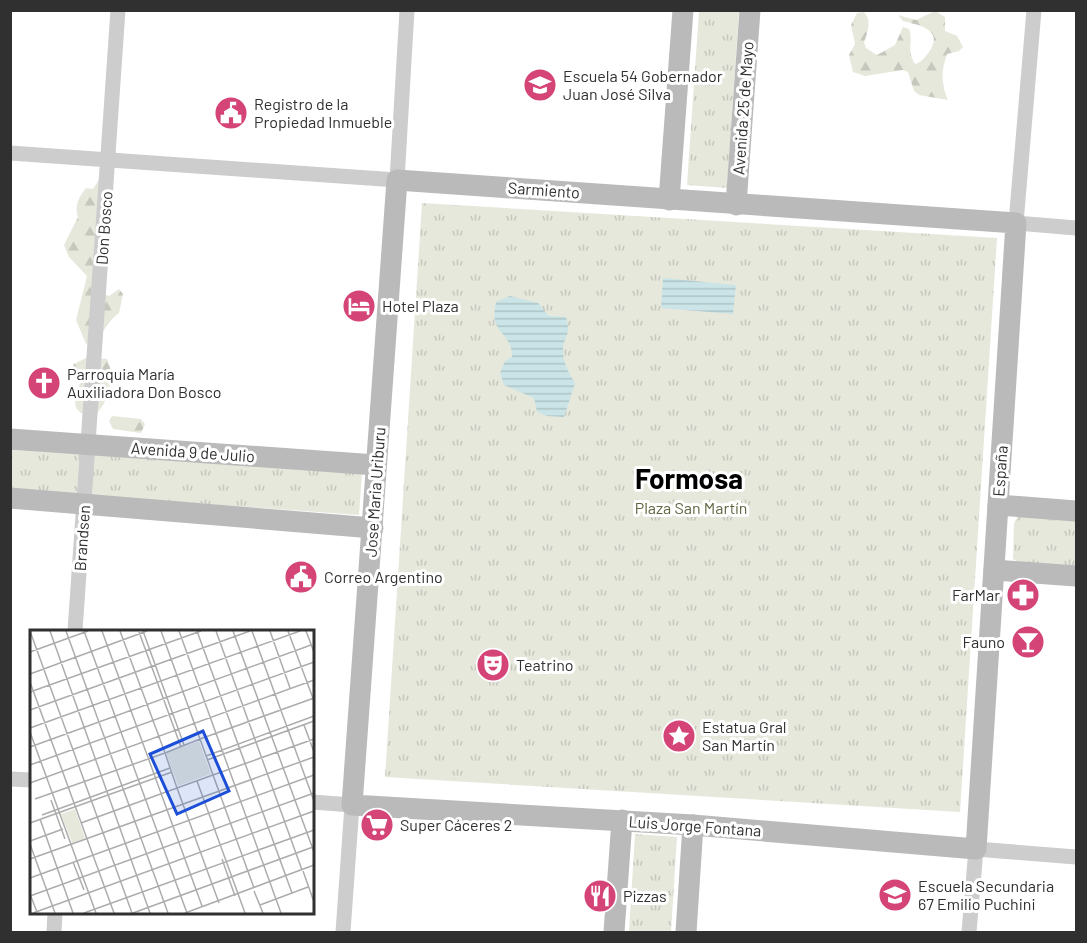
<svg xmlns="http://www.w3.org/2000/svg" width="1087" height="943" font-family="Barlow,sans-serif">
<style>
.grass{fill:url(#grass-tufts)}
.forest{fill:url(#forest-firs)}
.water{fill:url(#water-rules)}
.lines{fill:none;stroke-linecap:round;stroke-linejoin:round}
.street{stroke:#cdcdcd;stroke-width:15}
.secondary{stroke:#bababa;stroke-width:21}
.labels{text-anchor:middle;stroke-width:6;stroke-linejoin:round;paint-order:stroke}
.poi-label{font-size:16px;fill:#303030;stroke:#fff;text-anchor:start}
.street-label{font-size:16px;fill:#303030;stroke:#fff}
.park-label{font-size:16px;fill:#5e6741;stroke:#fff}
.town-label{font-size:28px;font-weight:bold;fill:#000;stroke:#fff}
.inset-road{fill:none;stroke:#acacac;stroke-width:1.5}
.view{fill:#1d4ed8;fill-opacity:0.15;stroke:#1d4ed8;stroke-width:3}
.inset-edge{fill:none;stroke:#303030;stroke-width:3}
</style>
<defs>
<pattern id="grass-tufts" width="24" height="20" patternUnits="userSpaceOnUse" patternTransform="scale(1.5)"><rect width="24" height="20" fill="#e6e8dc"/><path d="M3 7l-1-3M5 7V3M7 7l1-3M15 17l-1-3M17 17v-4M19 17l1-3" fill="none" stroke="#c6c7bd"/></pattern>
<pattern id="forest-firs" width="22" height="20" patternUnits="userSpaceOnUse" patternTransform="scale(1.5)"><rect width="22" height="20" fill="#e6e8dc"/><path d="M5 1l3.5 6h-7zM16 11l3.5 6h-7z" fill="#c6c7bd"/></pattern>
<pattern id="water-rules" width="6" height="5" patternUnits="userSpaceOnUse" patternTransform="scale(1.5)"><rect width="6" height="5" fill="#cae4e7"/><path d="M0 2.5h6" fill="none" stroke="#aec4c6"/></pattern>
</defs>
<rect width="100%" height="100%" fill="#fff"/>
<g class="grass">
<path d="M699,11h40l-12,177 -40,-3z"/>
<path d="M422,203l575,35 -37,574 -575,-35z"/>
<path d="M10,448l352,25 -3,42 -348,-25z"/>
<path d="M1019,515h57v54l-53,-4 -10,-6 1,-36z"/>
<path d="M635,834l42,3 -6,95h-42z"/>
</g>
<g class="forest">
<path d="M935,11l10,6v14l12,5 6,11 -4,4 -12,3c-6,17 -6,30 1,46l-29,-5 -5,-4 -6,-19 -5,-2 -38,6 -12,-4 -4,-17 6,-11 -4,-19 6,-12 7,-1c8,9 4,20 0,30l2,6 11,7 18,-10 8,-18 6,2c5,13 -3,20 6,35 7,-2 9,-6 14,-12 16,-23 -11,-27 -26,-31l-5,-6 18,5z"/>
<path d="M111,173c4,5 2,52 0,60 -2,5 -5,8 -5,13 -2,16 -2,32 -2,48l5,2 10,-7 4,5 -4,19c-13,9 -17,27 -33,31l-10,-24 11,-44 -18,-19 -5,-12 14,-28c-4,-12 1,-20 8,-29l7,1 7,-11z"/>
<path d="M88,357l19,2c9,16 1,46 -13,57 -24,-1 -21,-17 -13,-35l-8,-6 -2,-5 3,-6z"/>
<path d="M112,416l29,3 4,5 -4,9 -28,-4 -4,-8z"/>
</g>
<g class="water">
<path d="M663,278l73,7 -3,29 -72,-6z"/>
<path d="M510,296l28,7 11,13 17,1c6,20 -3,18 -3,34 0,12 6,22 12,32l-11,34 -17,-1 -10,-4 -3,-14 -30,-13 -4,-12 5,-12 7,-4c0,-27 -24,-22 -16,-55z"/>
</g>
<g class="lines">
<g class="street">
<path d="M1034,10l-18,213 60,5"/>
<path d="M10,153l387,27 10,-170"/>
<path d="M75,631l43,-621"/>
<path d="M10,779l22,1"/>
<path d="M312,802l40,3 -9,127"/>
<path d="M54,932l1,-20"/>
<path d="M969,932l7,-83 100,8"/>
</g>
<g class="secondary">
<path d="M397,180l619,43 -40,626 -283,-24 -341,-20z"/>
<path d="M669,200l14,-190"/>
<path d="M736,205l14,-195"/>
<path d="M10,439l366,26"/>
<path d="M10,498l363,30"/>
<path d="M998,505l78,6"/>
<path d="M994,570l82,6"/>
<path d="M614,932l8,-112"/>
<path d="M686,932l7,-107"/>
</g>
</g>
<defs>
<symbol id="school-disc" viewBox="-11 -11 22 22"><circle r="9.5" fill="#d54477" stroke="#fff"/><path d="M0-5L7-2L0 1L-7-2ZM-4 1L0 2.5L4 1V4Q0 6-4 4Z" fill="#fff"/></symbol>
<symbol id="civic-disc" viewBox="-11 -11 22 22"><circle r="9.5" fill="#d54477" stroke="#fff"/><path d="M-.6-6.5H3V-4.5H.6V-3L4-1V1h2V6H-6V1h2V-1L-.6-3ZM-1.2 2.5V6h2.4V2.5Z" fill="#fff"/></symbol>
<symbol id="hotel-disc" viewBox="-11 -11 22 22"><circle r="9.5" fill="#d54477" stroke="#fff"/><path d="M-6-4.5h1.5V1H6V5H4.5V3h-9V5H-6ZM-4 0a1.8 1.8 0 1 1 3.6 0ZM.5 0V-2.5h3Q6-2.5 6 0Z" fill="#fff"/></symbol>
<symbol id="church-disc" viewBox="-11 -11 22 22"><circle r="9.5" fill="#d54477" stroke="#fff"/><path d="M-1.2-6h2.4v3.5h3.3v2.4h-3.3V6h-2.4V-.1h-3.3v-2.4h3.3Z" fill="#fff"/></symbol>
<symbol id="pharmacy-disc" viewBox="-11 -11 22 22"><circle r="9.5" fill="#d54477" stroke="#fff"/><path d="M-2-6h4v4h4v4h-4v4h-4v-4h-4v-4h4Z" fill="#fff"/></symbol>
<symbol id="bar-disc" viewBox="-11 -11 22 22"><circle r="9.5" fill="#d54477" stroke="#fff"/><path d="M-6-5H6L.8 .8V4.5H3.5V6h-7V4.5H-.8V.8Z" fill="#fff"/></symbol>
<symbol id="theatre-disc" viewBox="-11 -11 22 22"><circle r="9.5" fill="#d54477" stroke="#fff"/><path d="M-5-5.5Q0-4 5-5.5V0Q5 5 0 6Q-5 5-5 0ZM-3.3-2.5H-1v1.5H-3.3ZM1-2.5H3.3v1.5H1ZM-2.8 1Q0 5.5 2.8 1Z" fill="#fff"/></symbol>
<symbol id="sight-disc" viewBox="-11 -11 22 22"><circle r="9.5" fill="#d54477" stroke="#fff"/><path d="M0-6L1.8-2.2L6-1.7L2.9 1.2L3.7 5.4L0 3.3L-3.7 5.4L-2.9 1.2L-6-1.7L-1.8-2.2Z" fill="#fff"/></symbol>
<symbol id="supermarket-disc" viewBox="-11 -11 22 22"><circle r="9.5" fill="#d54477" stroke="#fff"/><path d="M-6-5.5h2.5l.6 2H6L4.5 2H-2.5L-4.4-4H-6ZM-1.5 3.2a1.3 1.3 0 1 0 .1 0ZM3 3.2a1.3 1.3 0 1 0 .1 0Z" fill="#fff"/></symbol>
<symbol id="restaurant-disc" viewBox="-11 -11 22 22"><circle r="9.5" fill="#d54477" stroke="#fff"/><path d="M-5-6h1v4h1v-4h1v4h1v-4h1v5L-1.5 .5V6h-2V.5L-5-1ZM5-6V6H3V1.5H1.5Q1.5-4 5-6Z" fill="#fff"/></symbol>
</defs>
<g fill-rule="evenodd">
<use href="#school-disc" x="521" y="66" width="38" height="38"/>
<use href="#civic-disc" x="212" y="94" width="38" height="38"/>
<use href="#hotel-disc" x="340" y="287" width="38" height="38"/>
<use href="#church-disc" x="25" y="364" width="38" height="38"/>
<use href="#civic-disc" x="282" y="558" width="38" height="38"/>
<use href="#pharmacy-disc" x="1004" y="576" width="38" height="38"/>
<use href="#bar-disc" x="1009" y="623" width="38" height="38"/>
<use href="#theatre-disc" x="474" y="646" width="38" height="38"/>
<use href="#sight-disc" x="660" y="717" width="38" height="38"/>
<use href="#supermarket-disc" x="358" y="806" width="38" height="38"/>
<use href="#school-disc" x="876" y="876" width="38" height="38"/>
<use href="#restaurant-disc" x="581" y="877" width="38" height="38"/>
</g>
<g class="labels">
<g class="poi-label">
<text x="563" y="82">Escuela 54 Gobernador<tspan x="563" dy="18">Juan José Silva</tspan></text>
<text x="254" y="110">Registro de la<tspan x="254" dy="18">Propiedad Inmueble</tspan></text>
<text x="382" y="312">Hotel Plaza</text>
<text x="67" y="380">Parroquia María<tspan x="67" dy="18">Auxiliadora Don Bosco</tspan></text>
<text x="324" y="583">Correo Argentino</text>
<text x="1000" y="601" text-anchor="end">FarMar</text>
<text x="1005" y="648" text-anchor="end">Fauno</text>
<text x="516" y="671">Teatrino</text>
<text x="702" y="733">Estatua Gral<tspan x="702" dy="18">San Martín</tspan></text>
<text x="400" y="831">Super Cáceres 2</text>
<text x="918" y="892">Escuela Secundaria<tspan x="918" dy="18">67 Emilio Puchini</tspan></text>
<text x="623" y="902">Pizzas</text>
</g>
<g class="street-label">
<text transform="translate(743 108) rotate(-86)" y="6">Avenida 25 de Mayo</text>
<text transform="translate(544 190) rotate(4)" y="6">Sarmiento</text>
<text transform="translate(104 228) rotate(-86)" y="6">Don Bosco</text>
<text transform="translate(193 452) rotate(4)" y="6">Avenida 9 de Julio</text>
<text transform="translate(1000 471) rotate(-86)" y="6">España</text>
<text transform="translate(375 492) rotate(-86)" y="6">Jose Maria Uriburu</text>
<text transform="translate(82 538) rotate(-86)" y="6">Brandsen</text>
<text transform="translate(695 826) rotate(4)" y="6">Luis Jorge Fontana</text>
</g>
<g class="park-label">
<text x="691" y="514">Plaza San Martín</text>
</g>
<g class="town-label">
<text x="689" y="489">Formosa</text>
</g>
</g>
<g transform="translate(30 630)">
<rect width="284" height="284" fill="#fff"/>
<path d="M169,111l12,33 -33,12 -12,-33z" fill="#e6e8dc"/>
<path d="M45,179l10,29 -13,5 -11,-29z" fill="#e6e8dc"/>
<path class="inset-road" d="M0,1l102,282M20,1l100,282M36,1l102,282M54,1l103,282M72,1l100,275M113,1l41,114M131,1l39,108 114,-41M149,1l102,282M167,1l95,262M186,1l86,239M203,1l81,221M222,1l62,170M240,1l20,57M258,1l26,70M276,1l8,21M109,2l42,115M0,22l58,-21M0,44l117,-43M0,52l84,231M0,62l171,-61M0,80l220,-79M274,95l10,27M0,98l270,-97M0,102l66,181M170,109l13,36 -36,13 -12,-35zM0,117l281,-102M176,126l108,-40M177,130l107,-39M0,135l284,-103M167,151l48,132M0,153l284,-103M5,169l130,-46 -45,-122M21,170l14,39M12,185l128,-47M10,189l33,94M0,193l142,-51M51,193l96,-35 42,115M0,211l33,-12M0,214l25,69M0,229l284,-102M192,229l13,37M43,232l11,28M273,241l11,31M0,248l284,-103M224,258l-41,-113 101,-36M224,261l9,22M0,264l7,18M0,266l284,-103M230,275l48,-18M3,283l281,-102M54,283l230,-83M103,283l180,-66M155,283l129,-48"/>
<path class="view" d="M173,101l26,60 -52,23 -27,-60z"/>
<rect width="284" height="284" class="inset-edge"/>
</g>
<rect width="1087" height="943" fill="none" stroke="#303030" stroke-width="24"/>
</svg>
